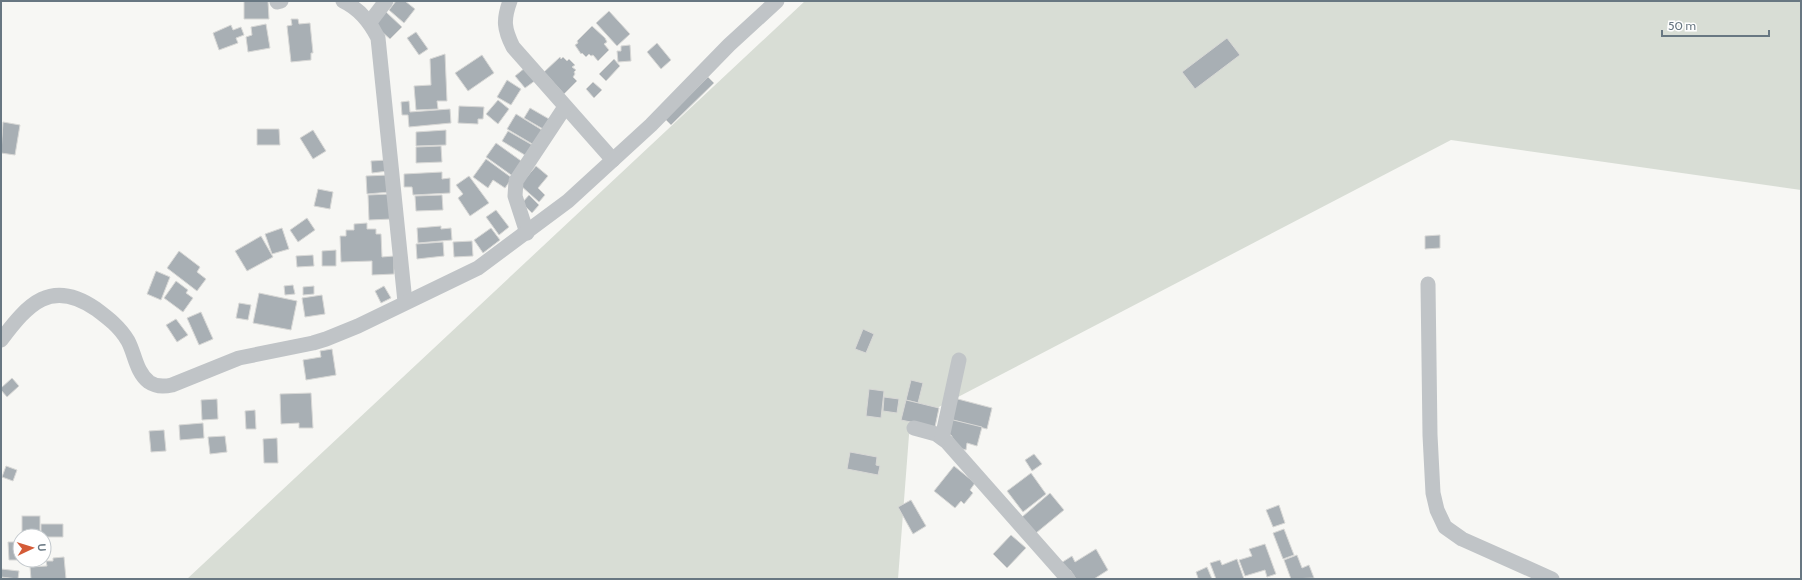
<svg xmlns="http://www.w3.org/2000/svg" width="1802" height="580" font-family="Cabin,sans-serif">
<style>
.green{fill:#d8ddd5}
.building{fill:#a8afb4;stroke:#d8d8d6}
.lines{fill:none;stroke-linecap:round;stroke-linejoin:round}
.minor{stroke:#c0c4c7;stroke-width:15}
</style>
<rect width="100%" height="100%" fill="#f7f7f4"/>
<path class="green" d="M805,1h996v189l-350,-50 -541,282 -12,157h-711z"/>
<g class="building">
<path d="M244,1h24l1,18h-25z"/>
<path d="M396,1h9l10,8 -11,14 -15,-13z"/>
<path d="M385,11l17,16 -12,12 -17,-15z"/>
<path d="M609,11l21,23 -13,12 -21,-23z"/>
<path d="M291,19h7l1,5 11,-1 3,30h-2v7l-20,2 -4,-36 5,-1z"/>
<path d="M266,24l4,24 -22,4 -2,-15 6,-2 -1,-8z"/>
<path d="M231,25l2,5 8,-3 3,8 -8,3 2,5 -19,7 -6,-17z"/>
<path d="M592,26l13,12 2,4 -3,2 5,6 -11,11 -5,-6 -2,1 -2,-2 -3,3 -4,-4 -1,1 -6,-9 3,-2 -1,-2z"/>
<path d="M416,32l12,17 -9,6 -12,-17z"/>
<path d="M1227,38l13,17 -45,34 -13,-17z"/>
<path d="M657,43l14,17 -10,9 -14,-17z"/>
<path d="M630,45l1,16 -13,1 -1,-11h4v-5z"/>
<path d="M445,54l2,47h-10l1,8 -22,1 -2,-24 17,-1 -1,-26z"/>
<path d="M482,55l12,18 -26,18 -13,-18z"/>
<path d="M560,57l1,2 2,-2 4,4 2,-2 6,6 -3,2 4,3 -2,2 1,2 -2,3 4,4 -13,13 -20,-22z"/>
<path d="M614,59l6,7 -14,15 -7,-7z"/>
<path d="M526,67l10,13 -11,8 -10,-12z"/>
<path d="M708,77l6,6 -43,42 -6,-6z"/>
<path d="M507,80l14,9 -10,16 -14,-8z"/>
<path d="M593,82l9,8 -8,8 -8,-9z"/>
<path d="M498,100l11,9 -11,15 -12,-10z"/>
<path d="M409,101l1,11 40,-3 1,14 -42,4 -1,-12h-6l-1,-13z"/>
<path d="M459,106l25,1 -1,12h-5v5l-20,-1z"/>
<path d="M530,108l19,11 -6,10 -19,-11z"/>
<path d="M516,114l26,16 -8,15 -27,-16z"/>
<path d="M3,122l17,3 -5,30 -14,-2z"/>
<path d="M257,129h22l1,16h-23z"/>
<path d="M313,130l13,21 -13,8 -13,-21z"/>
<path d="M446,130v15l-30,1v-14z"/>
<path d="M508,131l26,15 -6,11 -26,-16z"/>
<path d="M496,143l28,20 -10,14 -28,-20z"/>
<path d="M441,146l1,16 -26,1v-16z"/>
<path d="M486,159l26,19 -7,10 -12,-8 -5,8 -15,-11z"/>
<path d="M387,160l1,11 -16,2 -1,-12z"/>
<path d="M536,166l12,10 -10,12 7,7 -6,7 -19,-17z"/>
<path d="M442,172v7l8,-1v15l-37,2 -1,-8h-8v-13z"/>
<path d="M389,175l1,17 -23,2 -1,-18z"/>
<path d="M469,176l20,27 -19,13 -12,-18 5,-4 -7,-9z"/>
<path d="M318,189l15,3 -3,17 -16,-3z"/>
<path d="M390,194l2,25 -23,1 -1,-25z"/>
<path d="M442,195l1,15 -27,1 -1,-15z"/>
<path d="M529,195l10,10 -7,8 -10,-10z"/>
<path d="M496,210l13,17 -10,8 -13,-18z"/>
<path d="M307,218l8,12 -17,12 -8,-12z"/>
<path d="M367,223v6h9v5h5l1,23 12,-1v18l-22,1v-14l-31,1 -1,-26h6v-6h8v-6z"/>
<path d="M441,226v3l10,-1 1,12 -34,3 -1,-15z"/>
<path d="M282,228l7,21 -17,5 -7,-20z"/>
<path d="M491,228l9,12 -17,13 -9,-13z"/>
<path d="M1440,235v13l-15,1v-13z"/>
<path d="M261,236l12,21 -26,14 -12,-20z"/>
<path d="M472,241l1,15 -19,1 -1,-15z"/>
<path d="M443,242l1,14 -27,3 -1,-15z"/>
<path d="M336,250v16h-14v-15z"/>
<path d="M179,251l21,16 -3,5 9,7 -9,12 -30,-23z"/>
<path d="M313,255l1,11 -17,1 -1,-11z"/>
<path d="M156,271l14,6 -9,23 -14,-6z"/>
<path d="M176,281l12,9 -2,3 7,5 -10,14 -19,-14z"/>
<path d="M293,285l2,9 -10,1 -1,-9z"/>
<path d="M314,286v8l-11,1v-8z"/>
<path d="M384,286l7,12 -10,5 -6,-12z"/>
<path d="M259,293l38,8 -6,29 -38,-7z"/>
<path d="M322,295l3,19 -20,3 -3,-19z"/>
<path d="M239,303l12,2 -3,15 -12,-2z"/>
<path d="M201,312l12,27 -14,6 -12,-27z"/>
<path d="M176,319l12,16 -11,7 -11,-17z"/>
<path d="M863,329l11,5 -8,19 -11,-4z"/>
<path d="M332,349l4,26 -30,5 -3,-20 18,-3 -1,-6z"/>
<path d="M12,378l7,8 -12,11 -6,-7v-2z"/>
<path d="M911,380l12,3 -5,20 -12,-3z"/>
<path d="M869,389l15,2 -3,27 -15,-2z"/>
<path d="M311,393l2,35h-14v-5l-18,1 -1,-30z"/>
<path d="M884,397l15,2 -2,14 -14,-2z"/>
<path d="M954,398l38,10 -5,21 -38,-10z"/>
<path d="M217,399l1,20 -16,1 -1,-20z"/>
<path d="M906,400l33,8 -4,19 -34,-7z"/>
<path d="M255,410l1,19h-10l-1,-18z"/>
<path d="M949,419l33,8 -5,19 -10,-3 -1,7 -7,-2 -8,-13 -6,-1z"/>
<path d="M203,423l1,15 -24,2 -1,-15z"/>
<path d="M164,430l2,21 -15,1 -2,-21z"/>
<path d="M225,436l2,16 -17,2 -2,-17z"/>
<path d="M277,438l1,25h-14l-1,-24z"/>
<path d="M850,452l27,5 -1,8 4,1 -2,9 -31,-6z"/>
<path d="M1034,454l8,10 -10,7 -7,-11z"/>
<path d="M6,466l11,4 -4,11 -11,-4z"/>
<path d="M954,466l21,17 -5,7 3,3 -9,11 -3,-3 -6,7 -21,-17z"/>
<path d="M1031,473l15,21 -23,18 -16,-21z"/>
<path d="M1050,493l14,17 -28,23 -14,-16z"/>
<path d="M911,500l15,26 -13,8 -15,-27z"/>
<path d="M1279,505l6,18 -12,4 -7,-17z"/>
<rect x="22" y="516" width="18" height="20"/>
<path d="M41,524h22v13h-19v-1h-3z"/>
<path d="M1284,529l10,26 -11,4 -10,-26z"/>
<path d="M1011,535l15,13 -19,20 -14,-14z"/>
<path d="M8,542h10v3h2v15h-11z"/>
<path d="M44,544h3v14l-3,1z"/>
<path d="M1265,544l11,30 -9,3 -2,-7 -20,6 -6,-16 13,-4 -3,-7z"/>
<path d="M1096,549l12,21 -14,9h-18l-6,-9 -3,2 -6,-9 11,-7 3,6z"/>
<path d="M1297,555l5,13 7,-3 5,13 -23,1 -7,-19z"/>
<path d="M64,557l2,22h-35l-1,-12 17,-1 -1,-5h7v-3z"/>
<path d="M1237,559l7,20h-28l-6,-16 10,-3 2,5z"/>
<path d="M1207,567l5,12h-15l1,-1 -2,-6z"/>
<path d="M1,569l18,2 -1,8 -17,-2z"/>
</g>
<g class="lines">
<g class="minor">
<path d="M343,1c17,8 27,21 35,37l27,264"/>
<path d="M510,1c-7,19 -6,28 3,46l100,113"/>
<path d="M277,2l4,-1"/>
<path d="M370,22l16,-21"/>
<path d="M527,233l-12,-37 1,-15 49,-74"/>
<path d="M1428,284l2,151 3,58 4,17 8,17 17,12 90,40"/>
<path d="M1,340c27,-36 50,-62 95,-31 12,9 24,18 32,32 7,13 8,31 21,41 7,5 14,5 23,3l67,-27 74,-15 13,-4 32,-13 120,-58 90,-67 83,-76 78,-80 48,-44"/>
<path d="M914,428l22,6 11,8 121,137"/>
<path d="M942,438l17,-78"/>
</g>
</g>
<rect width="1802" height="580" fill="none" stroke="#687782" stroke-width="4"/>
<g transform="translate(32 548) rotate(86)"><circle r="19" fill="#ffffff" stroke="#c3c9cd"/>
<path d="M0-3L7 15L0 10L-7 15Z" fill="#d45b37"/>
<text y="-6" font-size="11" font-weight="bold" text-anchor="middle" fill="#687782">U</text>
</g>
<path d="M1662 30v6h107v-6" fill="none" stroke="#687782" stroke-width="2"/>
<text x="1668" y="30" font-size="12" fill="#687782" stroke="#ffffff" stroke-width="3" paint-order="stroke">50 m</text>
</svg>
